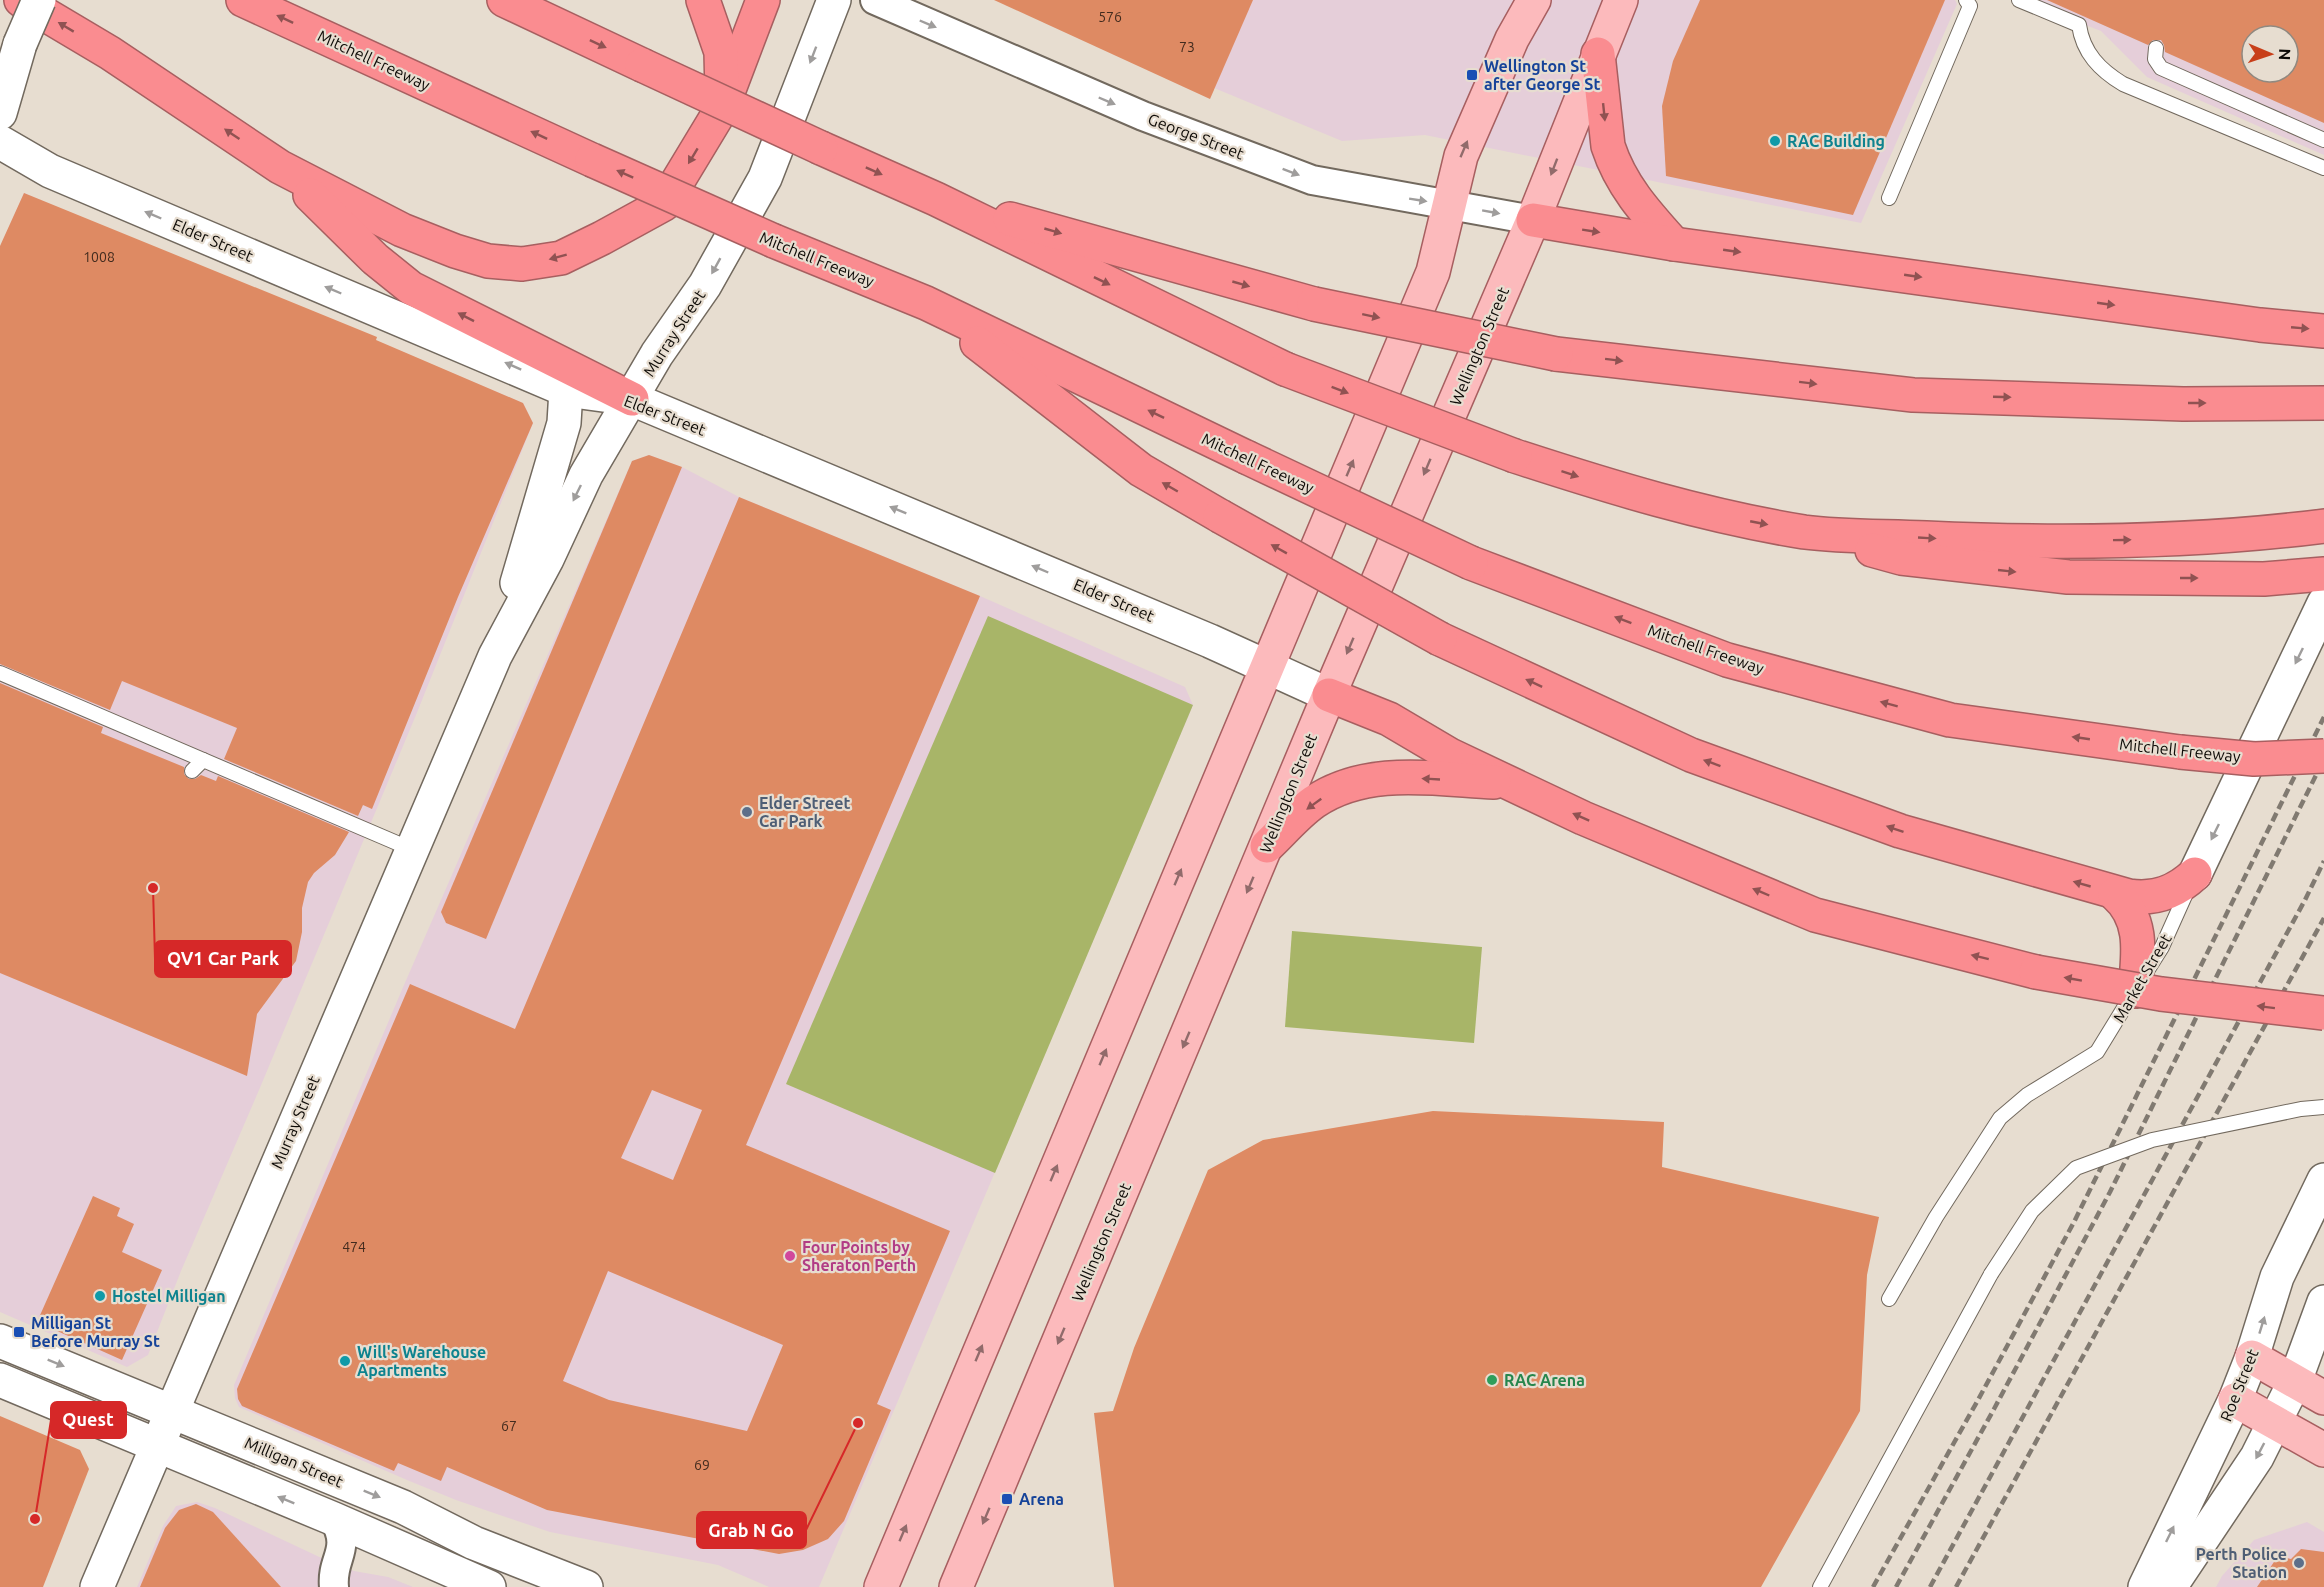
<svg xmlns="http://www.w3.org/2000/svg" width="2324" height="1587" font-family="Ubuntu,sans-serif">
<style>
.commercial{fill:#e5ced9;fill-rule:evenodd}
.green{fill:#a8b568}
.building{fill:#de8a63;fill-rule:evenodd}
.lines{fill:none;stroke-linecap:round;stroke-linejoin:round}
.lane-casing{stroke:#72695e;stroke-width:16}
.street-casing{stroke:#72695e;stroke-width:32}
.secondary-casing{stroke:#72695e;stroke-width:36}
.primary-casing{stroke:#a75f60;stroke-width:36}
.highway-casing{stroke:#a75f60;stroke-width:36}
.lane{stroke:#fff;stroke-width:14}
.street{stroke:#fff;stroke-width:28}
.secondary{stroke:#fff;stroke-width:33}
.primary{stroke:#fcbabc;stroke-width:33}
.highway{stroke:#fa8c90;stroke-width:33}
.rail{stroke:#817a71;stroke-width:4.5;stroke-dasharray:9 4.5;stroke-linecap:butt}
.lane-bridge-casing{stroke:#72695e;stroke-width:16;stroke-linecap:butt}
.secondary-bridge-casing{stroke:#72695e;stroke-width:36;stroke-linecap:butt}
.highway-bridge-casing{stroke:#a75f60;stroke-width:36;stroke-linecap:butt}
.lane-bridge{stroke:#fff;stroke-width:14}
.secondary-bridge{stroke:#fff;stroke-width:33}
.highway-bridge{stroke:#fa8c90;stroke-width:33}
.oneway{fill:#905252}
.oneway2{fill:#9f9d9c}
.oneway3{fill:#916b6b}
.transit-dot{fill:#1a4fb4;stroke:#e7ddd0;stroke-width:2}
.culture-dot{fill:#0f9aa8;stroke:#e7ddd0;stroke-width:2}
.service-dot{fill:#5c6f8a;stroke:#e7ddd0;stroke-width:2}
.hotel-dot{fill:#d1479c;stroke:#e7ddd0;stroke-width:2}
.leisure-dot{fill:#2e9e5b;stroke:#e7ddd0;stroke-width:2}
.labels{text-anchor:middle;stroke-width:4.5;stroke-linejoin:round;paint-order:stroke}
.number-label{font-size:14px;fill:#422b1e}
.street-label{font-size:16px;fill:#0e0b07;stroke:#e7ddd0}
.transit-label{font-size:16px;font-weight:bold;fill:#164399;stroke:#e7ddd0;text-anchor:start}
.culture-label{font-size:16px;font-weight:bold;fill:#0d838f;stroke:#e7ddd0;text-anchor:start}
.service-label{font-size:16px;font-weight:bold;fill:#4e5e75;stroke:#e7ddd0;text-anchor:start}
.hotel-label{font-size:16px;font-weight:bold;fill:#b23c85;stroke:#e7ddd0;text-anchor:start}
.leisure-label{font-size:16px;font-weight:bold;fill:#27864d;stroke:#e7ddd0;text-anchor:start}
.leader{fill:none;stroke:#d62828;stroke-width:2}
.callout-dot{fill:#d62828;stroke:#e7ddd0;stroke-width:2}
.callout{fill:#d62828;stroke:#d62828;stroke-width:2}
.callout-label{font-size:18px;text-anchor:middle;font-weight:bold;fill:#fff}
</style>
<rect width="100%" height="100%" fill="#e7ddd0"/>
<g class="commercial">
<path d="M1002,0h953l2,4 -96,219 -436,-88 -83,6z"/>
<path d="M2020,0h304v155l-177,-78 -46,-46zM2252,36h36v36h-36z"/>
<path d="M24,193l499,210 10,20 -117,292 -157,375 -78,181 -33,84 -21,12 -127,-55v-1065z"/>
<path d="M649,455l33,12 57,30 241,99 205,91 8,18 -374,882h-50l-51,-22 -168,-33 -94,-32 -49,-20 -168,-73 -4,-9 -1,-13 170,-400 228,-524z"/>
<path d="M197,1502l18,6 115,54 24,9 34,6 25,10h-276l26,-61 13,-20z"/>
<path d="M2307,1522l17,10v55h-108l6,-11 32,-36z"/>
</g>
<g class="green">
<path d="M988,616l205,89 -198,468 -209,-89z"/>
<path d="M1292,931l190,16 -8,96 -189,-16z"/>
</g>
<g class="building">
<path d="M994,0h259l-43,99z"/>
<path d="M1700,0h245l-92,215 -187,-39 -4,-70 11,-45z"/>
<path d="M2047,0h277v123l-159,-71 -1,-7 -3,-5h-8l-5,5zM2252,36h36v36h-36z"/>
<path d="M24,193l353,144 -1,3 147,63 10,20 -75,174 -86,212 -9,-4 -5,11 -134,-57 13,-31 -115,-47 -12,29 -110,-46v-418z"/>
<path d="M649,455l33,12 -196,472 -40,-16 -5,-11 191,-451z"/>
<path d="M739,497l241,99 -234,549 204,86 -73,173 14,6 -47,111 -16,18 -25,11 -24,4 -232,-44 -100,-43 -6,14 -43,-18 -4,8 -152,-65 -4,-7 -1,-10 173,-405 105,45zM652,1090l50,20 -29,70 -52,-22zM608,1271l175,74 -36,86 -138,-31 -46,-19z"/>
<path d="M0,683l103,44 -2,6 83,34v7l5,5h6l6,-4 15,6 2,-5 131,56 -14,23 -21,18 -6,9 -6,26v24l-6,29 -39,53 -10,62 -247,-103z"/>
<path d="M1433,1111l231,11 -2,45 217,50 -12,58 -7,136 -99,176h-647l-20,-174 19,-2 21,-63 74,-178 55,-30z"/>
<path d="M93,1196l27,12 -3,8 17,8 -12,28 40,18 -40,90 -85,-38z"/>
<path d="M0,1416l80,34 9,19 -46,118h-43z"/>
<path d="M196,1504l17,8 68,75h-141l25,-59 14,-18z"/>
<path d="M2301,1549l23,3v35h-67l21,-31 13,3z"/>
</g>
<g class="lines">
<defs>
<g id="lane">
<path d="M2019,0l60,25c4,28 21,45 44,59l201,84"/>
<path d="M2156,48l-1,11 6,9 163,72"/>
<path d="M1889,198l81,-192 -4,-6"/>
<path d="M0,673l411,176"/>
<path d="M192,771l11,-11"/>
<path d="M2145,974l17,-27 26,-58"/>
<path d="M1889,1299l47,-82 64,-99 27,-23 70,-43 38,-62"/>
<path d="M1820,1587l171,-313"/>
</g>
<g id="street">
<path d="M875,0l268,116 169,64 221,40"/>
<path d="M334,1587c-3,-30 18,-36 0,-68"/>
</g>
<g id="secondary">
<path d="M0,113l20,-69"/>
<path d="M0,142l50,29 516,219 66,9 578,242 119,54"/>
<path d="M517,583l47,-160 2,-33 -9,-20"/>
<path d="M2195,874l129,-271"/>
<path d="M0,1341l403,166 71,36 112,44"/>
<path d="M0,1380l334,139 155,68"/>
<path d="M97,1587l398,-931 52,-97 39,-84 71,-121 48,-69 60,-107 69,-178"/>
<path d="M2145,1587l90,-187 17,-43 25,-80 47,-97"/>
<path d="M2170,1587l87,-130 38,-76 29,-79"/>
</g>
<g id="primary">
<path d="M2252,1357l72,41"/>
<path d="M2235,1400l89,50"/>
<path d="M881,1587l552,-1315 28,-116 51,-117 22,-39"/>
<path d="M956,1587l373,-892 204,-475 88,-220"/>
</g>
<g id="highway">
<path d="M21,0l89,53 170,114 122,63 53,21 33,10 34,3 39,-6 41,-20 62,-34 58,-96 41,-108"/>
<path d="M243,0l349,160"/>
<path d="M504,0l138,65"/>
<path d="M703,0l18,52 1,42"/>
<path d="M1598,54l10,92c13,40 39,68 66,98"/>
<path d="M821,148l115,51 349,170"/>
<path d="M310,195l65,64 36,29 221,111"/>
<path d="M1010,219l304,85"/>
<path d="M1533,220l141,24 586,81 64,6"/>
<path d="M774,241l152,62 320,154"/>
<path d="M977,343l164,127 79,46"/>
<path d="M1556,354l357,41 270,9 141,-1"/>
<path d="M1515,456c95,31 190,60 289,76 39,5 82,4 122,6 132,6 266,5 398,-12"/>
<path d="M1872,550l29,8 167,19 196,2 60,-5"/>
<path d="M1471,563l256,97 223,60 230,32"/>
<path d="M1440,639l251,116 209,76 229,65c26,4 47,-4 66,-22"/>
<path d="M1329,695l60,24 61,36 133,63 232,97 221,57"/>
<path d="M1267,846c15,-14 30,-32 47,-44 53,-36 120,-23 180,-20"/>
<path d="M2115,894c30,26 23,62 20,97"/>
</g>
</defs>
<use href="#lane" class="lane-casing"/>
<use href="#street" class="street-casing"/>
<use href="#secondary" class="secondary-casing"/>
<use href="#primary" class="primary-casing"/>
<use href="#highway" class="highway-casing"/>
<use href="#lane" class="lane"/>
<use href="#street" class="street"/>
<use href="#secondary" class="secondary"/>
<use href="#primary" class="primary"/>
<use href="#highway" class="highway"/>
<g class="rail">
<path d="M1873,1587l105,-187 96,-178 250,-505"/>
<path d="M1896,1587l98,-178 116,-217 214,-433"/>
<path d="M1930,1587l375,-687 19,-39"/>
<path d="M1956,1587l368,-669"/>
</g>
<defs>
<path id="lane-bridge" d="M1991,1274l41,-63 44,-43 76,-28 149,-31 23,-2"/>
<path id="secondary-bridge" d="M20,44l19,-44"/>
<g id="highway-bridge">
<path d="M642,65l179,83"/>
<path d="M592,160l182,81"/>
<path d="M1314,304l242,50"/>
<path d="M1285,369l230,87"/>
<path d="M1246,457l225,106"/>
<path d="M1220,516l220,123"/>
<path d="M2180,752l74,7 70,-3"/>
<path d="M2036,972l125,22 163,19"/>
</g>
</defs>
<use href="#lane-bridge" class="lane-bridge-casing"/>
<use href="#secondary-bridge" class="secondary-bridge-casing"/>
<use href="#highway-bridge" class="highway-bridge-casing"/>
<use href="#lane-bridge" class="lane-bridge"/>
<use href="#secondary-bridge" class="secondary-bridge"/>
<use href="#highway-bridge" class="highway-bridge"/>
</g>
<defs><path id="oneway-solid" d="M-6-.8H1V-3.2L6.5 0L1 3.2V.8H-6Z" transform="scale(1.5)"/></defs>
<g class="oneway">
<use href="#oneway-solid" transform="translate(285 19) rotate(-155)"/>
<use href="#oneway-solid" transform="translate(66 27) rotate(-149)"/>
<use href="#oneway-solid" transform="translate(598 44) rotate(25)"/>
<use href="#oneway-solid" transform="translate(1604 112) rotate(84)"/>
<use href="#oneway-solid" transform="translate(232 134) rotate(-146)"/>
<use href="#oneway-solid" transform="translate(539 135) rotate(-155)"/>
<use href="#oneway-solid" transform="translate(693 156) rotate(121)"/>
<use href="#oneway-solid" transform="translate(874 171) rotate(24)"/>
<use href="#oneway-solid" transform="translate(625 174) rotate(-156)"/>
<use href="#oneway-solid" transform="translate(1053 231) rotate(16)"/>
<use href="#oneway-solid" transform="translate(1591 231) rotate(9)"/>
<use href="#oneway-solid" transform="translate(1732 251) rotate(8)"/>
<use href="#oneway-solid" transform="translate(558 257) rotate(165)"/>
<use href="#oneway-solid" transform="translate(1913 276) rotate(8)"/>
<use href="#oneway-solid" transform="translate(1102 281) rotate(26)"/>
<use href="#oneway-solid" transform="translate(1241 284) rotate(16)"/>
<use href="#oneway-solid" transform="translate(2106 304) rotate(8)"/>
<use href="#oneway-solid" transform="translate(1371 316) rotate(12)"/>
<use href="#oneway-solid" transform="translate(466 317) rotate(-153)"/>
<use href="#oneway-solid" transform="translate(2300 328) rotate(5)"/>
<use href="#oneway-solid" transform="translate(1614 360) rotate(7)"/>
<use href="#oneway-solid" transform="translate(1808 383) rotate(7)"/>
<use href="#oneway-solid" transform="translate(1340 390) rotate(21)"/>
<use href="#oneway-solid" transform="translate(2002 397) rotate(2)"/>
<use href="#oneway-solid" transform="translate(2197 403)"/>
<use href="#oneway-solid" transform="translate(1156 414) rotate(-154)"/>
<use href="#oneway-solid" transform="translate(1570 474) rotate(18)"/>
<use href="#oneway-solid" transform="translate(1170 487) rotate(-150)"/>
<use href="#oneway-solid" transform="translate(1759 523) rotate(11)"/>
<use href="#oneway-solid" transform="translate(1927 538) rotate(3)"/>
<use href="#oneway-solid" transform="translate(2122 540) rotate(-1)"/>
<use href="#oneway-solid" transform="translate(1279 549) rotate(-151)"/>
<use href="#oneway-solid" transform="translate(2007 571) rotate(6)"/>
<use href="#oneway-solid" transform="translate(2189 578)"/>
<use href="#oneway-solid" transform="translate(1623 620) rotate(-159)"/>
<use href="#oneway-solid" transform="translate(1534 683) rotate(-155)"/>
<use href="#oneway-solid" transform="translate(1889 704) rotate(-165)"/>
<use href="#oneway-solid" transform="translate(2081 738) rotate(-172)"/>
<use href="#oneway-solid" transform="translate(1712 763) rotate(-160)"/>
<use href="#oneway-solid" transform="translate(1431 779) rotate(-177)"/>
<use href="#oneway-solid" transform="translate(1314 804) rotate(144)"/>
<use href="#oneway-solid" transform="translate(1581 817) rotate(-156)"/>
<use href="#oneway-solid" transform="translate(1895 829) rotate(-161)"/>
<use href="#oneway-solid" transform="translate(2082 884) rotate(-164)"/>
<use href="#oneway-solid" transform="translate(1761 892) rotate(-157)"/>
<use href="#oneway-solid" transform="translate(1980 957) rotate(-166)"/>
<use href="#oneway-solid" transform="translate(2073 979) rotate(-170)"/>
<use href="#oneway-solid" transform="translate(2266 1007) rotate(-173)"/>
</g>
<g class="oneway2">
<use href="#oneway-solid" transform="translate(928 24) rotate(23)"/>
<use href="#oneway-solid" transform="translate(813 55) rotate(111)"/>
<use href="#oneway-solid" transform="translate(1107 101) rotate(23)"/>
<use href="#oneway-solid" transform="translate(1291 172) rotate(21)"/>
<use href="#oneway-solid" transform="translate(1418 200) rotate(9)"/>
<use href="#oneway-solid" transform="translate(1491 212) rotate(10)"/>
<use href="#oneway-solid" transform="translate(153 215) rotate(-157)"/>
<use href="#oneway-solid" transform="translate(716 266) rotate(119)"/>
<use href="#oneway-solid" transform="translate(333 290) rotate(-157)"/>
<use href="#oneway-solid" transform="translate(513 366) rotate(-156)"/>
<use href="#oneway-solid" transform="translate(577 493) rotate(116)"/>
<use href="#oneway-solid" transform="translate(898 510) rotate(-158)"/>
<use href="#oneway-solid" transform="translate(1040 569) rotate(-157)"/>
<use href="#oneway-solid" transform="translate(2299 656) rotate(116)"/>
<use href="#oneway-solid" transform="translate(2215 832) rotate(116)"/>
<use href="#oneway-solid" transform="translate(2262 1325) rotate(-73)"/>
<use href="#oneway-solid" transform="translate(56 1363) rotate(22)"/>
<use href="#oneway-solid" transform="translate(2260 1451) rotate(118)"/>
<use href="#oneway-solid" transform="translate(372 1494) rotate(22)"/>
<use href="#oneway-solid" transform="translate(286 1500) rotate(-158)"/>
<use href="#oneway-solid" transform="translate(2170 1534) rotate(-64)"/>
</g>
<g class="oneway3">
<use href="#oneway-solid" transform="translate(1464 149) rotate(-67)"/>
<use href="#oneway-solid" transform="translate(1554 167) rotate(111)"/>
<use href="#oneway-solid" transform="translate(1427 467) rotate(113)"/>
<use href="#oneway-solid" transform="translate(1350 468) rotate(-67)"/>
<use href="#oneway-solid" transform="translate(1350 646) rotate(113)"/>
<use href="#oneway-solid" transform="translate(1178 877) rotate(-67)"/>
<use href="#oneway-solid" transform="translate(1250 885) rotate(113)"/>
<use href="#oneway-solid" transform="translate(1186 1040) rotate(113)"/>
<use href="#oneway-solid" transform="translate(1103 1057) rotate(-67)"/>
<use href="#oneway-solid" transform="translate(1054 1173) rotate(-67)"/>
<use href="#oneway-solid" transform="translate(1061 1336) rotate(113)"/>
<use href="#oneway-solid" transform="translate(979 1353) rotate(-67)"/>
<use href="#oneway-solid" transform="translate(986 1516) rotate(113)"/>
<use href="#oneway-solid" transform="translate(903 1533) rotate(-67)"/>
</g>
<g class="transit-dot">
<rect x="1466" y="69" width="12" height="12" rx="3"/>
<rect x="13" y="1326" width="12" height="12" rx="3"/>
<rect x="1001" y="1493" width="12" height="12" rx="3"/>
</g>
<g class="culture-dot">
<circle cx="1775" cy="141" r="6"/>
<circle cx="100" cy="1296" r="6"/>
<circle cx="345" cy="1361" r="6"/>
</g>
<g class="service-dot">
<circle cx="747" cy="812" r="6"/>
<circle cx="2299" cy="1563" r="6"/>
</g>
<circle class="hotel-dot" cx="790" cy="1256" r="6"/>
<circle class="leisure-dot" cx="1492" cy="1380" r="6"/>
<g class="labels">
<g class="number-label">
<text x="1110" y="22">576</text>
<text x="1187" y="52">73</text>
<text x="99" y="262">1008</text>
<text x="354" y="1252">474</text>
<text x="509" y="1431">67</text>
<text x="702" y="1470">69</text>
</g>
<g class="street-label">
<text transform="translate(374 60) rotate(25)" y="6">Mitchell Freeway</text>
<text transform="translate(1196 136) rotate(21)" y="6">George Street</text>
<text transform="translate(213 240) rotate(23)" y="6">Elder Street</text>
<text transform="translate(817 259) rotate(22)" y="6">Mitchell Freeway</text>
<text transform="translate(674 333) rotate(-57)" y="6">Murray Street</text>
<text transform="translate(1479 346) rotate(-67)" y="6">Wellington Street</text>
<text transform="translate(665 415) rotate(21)" y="6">Elder Street</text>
<text transform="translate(1258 463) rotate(25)" y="6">Mitchell Freeway</text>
<text transform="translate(1114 600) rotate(23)" y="6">Elder Street</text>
<text transform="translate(1706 649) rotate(19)" y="6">Mitchell Freeway</text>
<text transform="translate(2180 750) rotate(6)" y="6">Mitchell Freeway</text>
<text transform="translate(1288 793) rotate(-68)" y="6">Wellington Street</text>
<text transform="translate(2142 978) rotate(-60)" y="6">Market Street</text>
<text transform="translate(295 1122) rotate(-67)" y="6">Murray Street</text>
<text transform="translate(1101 1242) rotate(-67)" y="6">Wellington Street</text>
<text transform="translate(2239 1385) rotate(-68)" y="6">Roe Street</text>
<text transform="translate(294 1462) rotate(23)" y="6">Milligan Street</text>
</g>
<g class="transit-label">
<text x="1484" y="72">Wellington St<tspan x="1484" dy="18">after George St</tspan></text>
<text x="31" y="1329">Milligan St<tspan x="31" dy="18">Before Murray St</tspan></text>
<text x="1019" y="1505">Arena</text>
</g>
<g class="culture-label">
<text x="1787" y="147">RAC Building</text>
<text x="112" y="1302">Hostel Milligan</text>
<text x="357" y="1358">Will's Warehouse<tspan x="357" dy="18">Apartments</tspan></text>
</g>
<g class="service-label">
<text x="759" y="809">Elder Street<tspan x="759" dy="18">Car Park</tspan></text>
<text x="2287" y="1560" text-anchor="end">Perth Police<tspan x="2287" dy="18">Station</tspan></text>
</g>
<g class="hotel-label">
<text x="802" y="1253">Four Points by<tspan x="802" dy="18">Sheraton Perth</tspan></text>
</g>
<g class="leisure-label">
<text x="1504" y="1386">RAC Arena</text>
</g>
</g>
<path class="leader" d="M153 888L155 959M35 1519L51 1420M858 1423L806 1530"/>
<g class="callout-dot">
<circle cx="153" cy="888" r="6"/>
<circle cx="35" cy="1519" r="6"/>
<circle cx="858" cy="1423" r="6"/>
</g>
<g class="callout">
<rect x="155" y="941" width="136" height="36" rx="6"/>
<rect x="51" y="1402" width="75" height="36" rx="6"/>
<rect x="697" y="1512" width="109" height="36" rx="6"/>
</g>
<g class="callout-label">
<text x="223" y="965">QV1 Car Park</text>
<text x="88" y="1426">Quest</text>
<text x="751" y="1537">Grab N Go</text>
</g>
<g transform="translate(2270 54) rotate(92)"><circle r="28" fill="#e7ddd0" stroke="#908980" stroke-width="1.5"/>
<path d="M0-4.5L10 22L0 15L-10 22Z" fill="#c83f19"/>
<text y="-9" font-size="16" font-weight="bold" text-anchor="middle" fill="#0e0b07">N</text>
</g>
</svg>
